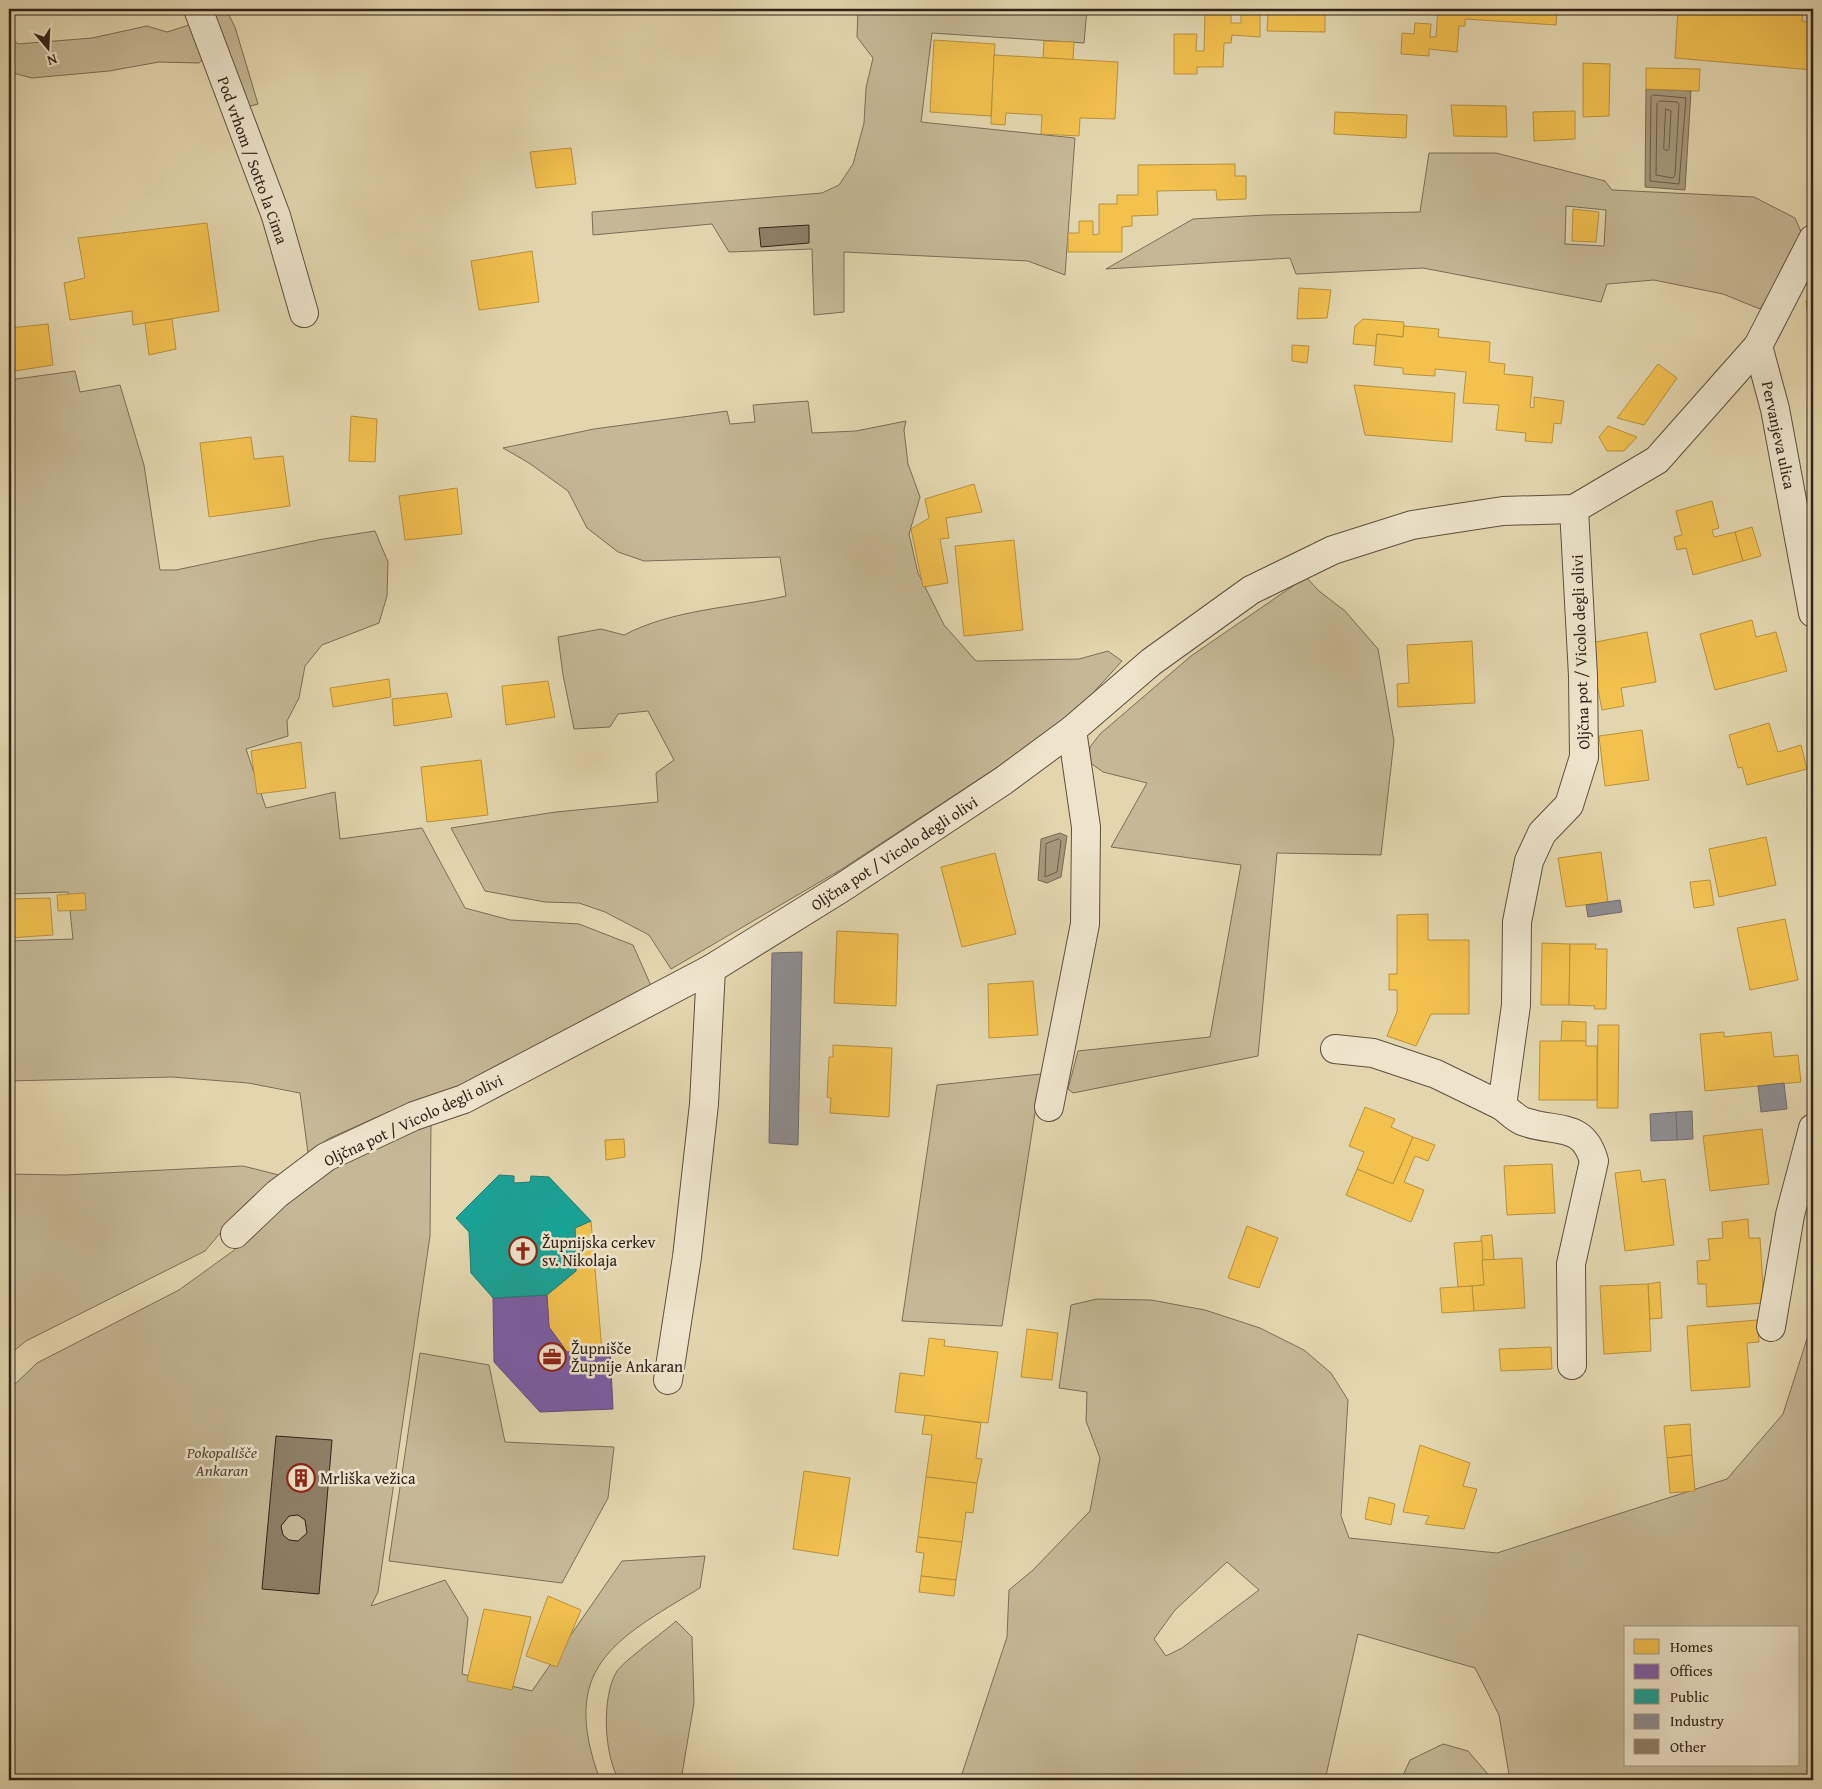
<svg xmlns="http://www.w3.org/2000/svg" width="1822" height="1789" font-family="'Gentium Book Plus',serif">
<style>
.green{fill:#c5b896;stroke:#7b6e58;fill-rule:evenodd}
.water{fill:#a6997c;stroke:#776a54}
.homes{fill:#f2c14e;stroke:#b8923e}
.offices{fill:#7b5ea7;stroke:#654c7c}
.public{fill:#17a398;stroke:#1f7d72}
.industry{fill:#8d8d92;stroke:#716d6e}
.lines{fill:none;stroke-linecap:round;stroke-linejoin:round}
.shore{stroke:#6c5e4a;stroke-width:1}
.building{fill:#8e8067;stroke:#312319;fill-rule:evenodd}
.minor-casing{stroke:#5e503e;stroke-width:30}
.minor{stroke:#ede4cb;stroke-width:28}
.labels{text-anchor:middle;stroke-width:5;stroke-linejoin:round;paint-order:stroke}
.street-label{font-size:16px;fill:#312319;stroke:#ede4cb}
.poi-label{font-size:16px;fill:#312319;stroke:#ede4cb;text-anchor:start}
.park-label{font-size:16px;font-style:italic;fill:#564838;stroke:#ede4cb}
</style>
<rect width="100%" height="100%" fill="#e3d6af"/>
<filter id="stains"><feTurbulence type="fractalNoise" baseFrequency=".004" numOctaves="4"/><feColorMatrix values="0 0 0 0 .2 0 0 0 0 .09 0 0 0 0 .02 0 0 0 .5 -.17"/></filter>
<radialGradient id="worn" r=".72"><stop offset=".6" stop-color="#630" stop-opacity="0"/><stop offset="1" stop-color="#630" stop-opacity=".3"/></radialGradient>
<g class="green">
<path d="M208,9h18l9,18 23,77 -14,4z"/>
<path d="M858,9h229l-3,34 -152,-10 -11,89 154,16 -10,137 -37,-14 -184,-9v60l-30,3 -2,-66 -83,3 -17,-28 -119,11 -1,-23 230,-19 17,-8 14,-21 11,-41 2,-35 7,-30 -16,-21z"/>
<path d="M192,24l12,34 -5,5 -40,-1 -50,9 -77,7 -23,-6v-36l9,8 74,-6 55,-12 20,6z"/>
<path d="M1429,153h67l109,28 7,9 142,7 41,21 7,16 -6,20 -36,55 -37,-15 -69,-14 -47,4 -6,18 -178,-34 -127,6 -6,-16 -184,11 87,-50 73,-4 154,-3zM1566,206l40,4 -2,36 -39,-2z"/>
<path d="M75,371l5,21 40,-7 24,80 16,105h16l147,-31 52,-8 13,31 -1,34 -8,27 -57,22 -17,21 -6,32 -12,23 1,15 -42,13 20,59 69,-16 5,47 82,-11 43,80 45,12 69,4 54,21 19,43 -192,108 -72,16 -60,27 -20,14 -8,-60 -52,-10 -76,-6 -163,4v-140l64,-2 -5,-47 -59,2v-514z"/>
<path d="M808,401l4,32 44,-2 50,-10 -2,9 4,34 12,33 -11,37 9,39 26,52 32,36 103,-2 29,-8 14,10 -40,44 -42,34 -198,130 -171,100 -22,-34 -44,-23 -26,-9 -34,-1 -60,-11 -34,-63 105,-16 102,-10 -2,-29 18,-13 -26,-49 -30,3 -8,13 -36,2 -11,-54 -5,-38 43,-8 23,6c50,-26 108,-27 162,-39l-6,-39 -136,4 -26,-9 -31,-24 -19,-37 -39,-28 -26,-15 91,-19 133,-18 3,13 25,-2 -2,-17z"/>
<path d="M1306,577l13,14 26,20 33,38 16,92 -13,114 -104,-2 -19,203 -185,37 -5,-4 10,-38 132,-14 31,-172 -130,-18 36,-64 -44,-11 -14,-10 1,-15 10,-13 91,-78z"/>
<path d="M1041,1074l-39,252 -100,-5 35,-236z"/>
<path d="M431,1123l-1,113 -52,356 -7,14 74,-26 23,38 -6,56 70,17 90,-130 83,-5 -5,32c-88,53 -141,80 -100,192h-591v-390l28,-27 142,-73 54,-39 96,-83z"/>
<path d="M243,1166l36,9 -41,37 -33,39 -179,90 -17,14v-181l56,1z"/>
<path d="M1097,1299l54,1 54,10 55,18 44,22 27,23 17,27 -7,116 8,22 148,15 230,-74 56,-65 30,-94v460h-303l-11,-65 -24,-47 -117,-34 -33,146h-365l47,-143 2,-47 24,-20 57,-59 10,-53 -14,-37 1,-29 -28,-4 12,-83zM1227,1562l32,28 -77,58 -16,8 -12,-17 21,-29zM1626,1628h172v137h-172z"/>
<path d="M420,1353l69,12 16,77 109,5 -6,51 -46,85 -173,-22z"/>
<path d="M676,1621l16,16 2,66 -13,77h-62c-15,-25 -18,-83 -2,-109 8,-11 47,-39 59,-50z"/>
<path d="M1443,1744l25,7 19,22 2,7h-88l9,-20z"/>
</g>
<g class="water">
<path d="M1646,89l45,2 -6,99 -40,-3z"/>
<path d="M1060,833l7,3 -6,41 -14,6 -9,-3 3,-41z"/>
</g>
<g class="homes">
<path d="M1231,9v14h10v-14h111l-1,5 -26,-1v19l-58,-1 1,-18 -8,1v23l-28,-2 -1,8h-7l-1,24h-26v7h-23v-40h23l-1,17h8l1,-41z"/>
<path d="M1438,9h119l-1,16 -91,-6v7h-6l-2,26 -28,-3v7l-28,-2 1,-21 12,1 1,-11 16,1 -1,13h6z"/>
<path d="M1678,9h125l-1,12 6,1v-8h5v56l-138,-12z"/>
<path d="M934,40l61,4 -4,72 -61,-4z"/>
<path d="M1044,41l30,1 -1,18 -30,-2z"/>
<path d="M994,55l124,7 -3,57 -35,-1 -1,18 -38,-2 1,-19 -36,-2 -1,12 -14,-1z"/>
<path d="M1583,63l27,1 -1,52 -26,1z"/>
<path d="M1646,68l54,1 -1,22 -53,-2z"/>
<path d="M1451,105l55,1 1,31 -53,-1z"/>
<path d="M1575,111v28l-41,2 -1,-29z"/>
<path d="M1335,112l72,3 -1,23 -72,-4z"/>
<path d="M571,148l5,36 -40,4 -6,-36z"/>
<path d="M1235,164v12h11v23l-29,1 -1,-10 -59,1 1,24 -26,1v10l-10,1v25h-54v-19h11v-12h14v14l6,-1v-30h18v-9h21v-30z"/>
<path d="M1573,209l26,3 -3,30 -24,-1z"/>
<path d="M207,223l12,88 -86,14 -1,-14 -62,9 -6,-37 21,-5 -7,-40z"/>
<path d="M532,251l7,51 -60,8 -8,-49z"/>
<path d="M1299,288l32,2 -4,28 -30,1z"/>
<path d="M1813,300v29h-3l-4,-28z"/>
<path d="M172,319l4,30 -27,6 -4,-32z"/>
<path d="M1363,319l41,3 -1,15 -26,-3 -1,12 -23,-2 2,-18z"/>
<path d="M48,324l5,41 -44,7v-44z"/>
<path d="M1404,326l35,3 -1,8 52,5 -1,20 16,2 -1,10 29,3 -3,30 4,1v-11l30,4 -3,23 -7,-1 -2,20 -27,-2 1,-8 -30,-3 3,-25 -36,-2 3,-31 -31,-3v7l-32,-2v-6l-29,-3 3,-31 26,3z"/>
<path d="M1292,345l17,1 -2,17 -15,-2z"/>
<path d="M1658,364l19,14 -33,47 -27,-7z"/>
<path d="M1354,385l101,8 -3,49 -87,-7z"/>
<path d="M351,416l26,3 -2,43 -26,-1z"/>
<path d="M1608,426l29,11 -13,14h-17l-8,-14z"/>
<path d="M251,437l3,22 29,-3 7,50 -81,11 -9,-74z"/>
<path d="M974,484l8,28 -36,6 3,20 -9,1 8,44 -25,4 -12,-58 18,-11 -4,-19z"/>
<path d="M457,488l5,46 -57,6 -6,-44z"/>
<path d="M1712,501l7,27 -7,2 2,7 21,-5 8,29 -50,14 -7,-27 -9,2 -3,-13 8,-2 -6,-24z"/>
<path d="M1752,527l9,29 -18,5 -8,-29z"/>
<path d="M1014,540l9,90 -59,6 -9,-90z"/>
<path d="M1752,620l4,17 20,-5 11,39 -72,19 -15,-56z"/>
<path d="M1647,632l9,50 -35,6 3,18 -22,4 -11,-57v-10z"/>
<path d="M1472,641l3,62 -77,4 -1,-23 12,-1 -2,-38z"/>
<path d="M389,679l2,18 -58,10 -3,-19z"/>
<path d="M548,681l7,36 -49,8 -4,-39z"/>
<path d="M447,693l5,24 -58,9 -2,-27z"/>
<path d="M1769,723l9,29 23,-7 6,24 -60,16 -5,-18 -4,1 -9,-33z"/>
<path d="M1642,730l7,50 -44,6 -6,-50z"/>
<path d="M301,742l5,46 -49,6 -6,-43z"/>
<path d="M481,760l7,55 -61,7 -6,-55z"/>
<path d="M1766,837l10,48 -57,12 -10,-48z"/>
<path d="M1601,852l7,50 -42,5 -8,-49z"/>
<path d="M995,853l21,81 -54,13 -21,-80z"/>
<path d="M1710,880l4,25 -20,3 -4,-26z"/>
<path d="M85,893l1,17 -28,1 -1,-16z"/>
<path d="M50,898l3,37 -44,3v-39z"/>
<path d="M1428,914v26h41v74h-38l-15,32 -29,-10 10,-24v-22h-8v-16h8v-59z"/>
<path d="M1785,919l13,61 -48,10 -13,-62z"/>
<path d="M837,931l61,3 -2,72 -62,-3z"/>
<path d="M1542,943l28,1 -1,61h-28z"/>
<path d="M1570,944h26l-1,5h12l-1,60h-12l1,-3 -26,-1z"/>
<path d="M1033,981l5,54 -49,3 -1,-54z"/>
<path d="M1562,1021l24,1v19h-25z"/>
<path d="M1598,1025h21l-1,83h-21z"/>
<path d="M1724,1032v5l47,-5 3,25 24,-2 3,27 -96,9 -5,-57z"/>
<path d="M1540,1041h46v5h11v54h-58z"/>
<path d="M833,1045l59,3 -3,69 -59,-4 1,-15 -4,-1 2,-40h4z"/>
<path d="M1365,1107l30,12 -4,8 22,10 -20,47 -36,-15 7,-17 -15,-6z"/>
<path d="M1762,1129l7,55 -59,7 -7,-55z"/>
<path d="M1413,1137l22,8 -7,16 -13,-5 -11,26 20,8 -13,32 -65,-27 11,-26 36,15z"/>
<path d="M624,1139l1,18 -19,3 -1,-20z"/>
<path d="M1552,1164l3,49 -48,2 -3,-49z"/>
<path d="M1640,1170l2,12 23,-3 9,66 -49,6 -10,-78z"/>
<path d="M1748,1219l1,19h11l4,65 -57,4 -1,-23h-8l-1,-23 13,-1 -2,-21 15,-1 -1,-16z"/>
<path d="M591,1221l11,130 -35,1 -18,-25 -2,-32 29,-24 -1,-43z"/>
<path d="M1247,1226l31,12 -19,50 -31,-10z"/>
<path d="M1492,1235l2,25h-12l-1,-24z"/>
<path d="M1482,1241l2,44 -26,2 -4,-44z"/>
<path d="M1522,1258l3,50 -51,3 -2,-25 12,-1 -2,-25z"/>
<path d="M1660,1282l2,36 -12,1 -2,-35z"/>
<path d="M1648,1284l3,67 -47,3 -4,-68z"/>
<path d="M1472,1286l2,25 -32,2 -2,-25z"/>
<path d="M1757,1320l2,22 -12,1 3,44 -59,4 -4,-65z"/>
<path d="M1027,1329l31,4 -6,47 -31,-3z"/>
<path d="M929,1338l16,2 -1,6 54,6 -10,71 -93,-11 5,-39 24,3z"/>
<path d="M1551,1347l1,22 -51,2 -2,-22z"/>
<path d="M925,1415l56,8 -5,35 6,1 -5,24 -51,-6 6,-42 -10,-1z"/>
<path d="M1690,1424l2,31 -25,3 -3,-32z"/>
<path d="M1420,1445l50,18 -7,23 14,3 -13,40 -39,-5 4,-8 -26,-4z"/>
<path d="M1692,1455l3,36 -25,2 -3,-35z"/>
<path d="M804,1471l46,7 -12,78 -45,-7z"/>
<path d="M926,1477l51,6 -4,30 -7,-1 -4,30 -44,-5z"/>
<path d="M1369,1497l26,7 -4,21 -26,-6z"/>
<path d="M918,1537l44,5 -6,38 -35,-4 3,-23 -8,-1z"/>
<path d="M921,1576l35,4 -2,16 -35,-4z"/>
<path d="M548,1596l33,14 -24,57 -31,-11z"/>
<path d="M484,1609l47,8 -19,73 -45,-9z"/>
</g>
<path class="offices" d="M547,1295l2,32 18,25 43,-2 3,59 -73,3 -46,-50 -1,-64z"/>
<path class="public" d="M499,1175l15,1v7l16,-1 1,-6 18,1 42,44 -16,7 1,43 -29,24 -54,3 -22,-25 -2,-41 -13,-14z"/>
<g class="industry">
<path d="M1620,900l2,12 -34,5 -2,-12z"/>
<path d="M802,952l-4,193 -29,-2 3,-190z"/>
<path d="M1784,1083l3,26 -26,3 -3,-26z"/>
<path d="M1692,1111l1,28 -16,1 -1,-28z"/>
<path d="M1676,1112l1,28 -26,1 -1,-27z"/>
</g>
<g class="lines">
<g class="shore">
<path d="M1654,95l32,3 -7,86 -29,-3 1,-84z"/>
<path d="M1660,101l17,1 2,2 -4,71 -2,3 -17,-3 1,-71z"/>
<path d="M1666,109l5,2 -2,38 -2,2 -3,-2z"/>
<path d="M1059,839l2,2 -4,31 -12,5 1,-33z"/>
</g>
</g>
<g class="building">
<path d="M809,225v18l-48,4 -2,-19z"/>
<path d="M276,1436l56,4 -13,154 -57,-5zM298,1515l7,5 2,13 -9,8 -9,-1 -6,-5 -2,-9 8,-10z"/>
</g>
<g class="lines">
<defs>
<g id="minor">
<path d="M198,9l78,207 28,97"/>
<path d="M1758,346l17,63 38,204"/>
<path d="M1335,1049l38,4 63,21 66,32 14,-101 1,-83 12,-61 13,-28 27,-28 15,-48 -1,-81 -9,-167"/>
<path d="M1502,1106c7,5 15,14 23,16 33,11 58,0 69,39l-23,103 1,101"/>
<path d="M1049,1107l36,-183 1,-97 -14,-97"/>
<path d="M235,1234l42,-40 49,-37 88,-41 50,-17 247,-130 132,-82 160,-106 69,-51 79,-68 100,-72 82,-40 79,-25 91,-14 71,-2 83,-49 101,-114 55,-107"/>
<path d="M1771,1327l19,-112 23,-87"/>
<path d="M668,1380l19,-123 17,-153 7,-135"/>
</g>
</defs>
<use href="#minor" class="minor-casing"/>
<use href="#minor" class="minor"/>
</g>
<defs>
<symbol id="church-ring" viewBox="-11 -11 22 22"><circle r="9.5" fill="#ede4cb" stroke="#8f2418" stroke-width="1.5"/><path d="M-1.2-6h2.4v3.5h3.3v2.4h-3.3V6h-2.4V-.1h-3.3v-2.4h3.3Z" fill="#8f2418"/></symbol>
<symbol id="office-ring" viewBox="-11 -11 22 22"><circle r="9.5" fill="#ede4cb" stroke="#8f2418" stroke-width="1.5"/><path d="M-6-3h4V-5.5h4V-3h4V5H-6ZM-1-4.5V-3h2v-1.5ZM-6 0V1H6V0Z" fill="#8f2418"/></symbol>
<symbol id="building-ring" viewBox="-11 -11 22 22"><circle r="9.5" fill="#ede4cb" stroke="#8f2418" stroke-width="1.5"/><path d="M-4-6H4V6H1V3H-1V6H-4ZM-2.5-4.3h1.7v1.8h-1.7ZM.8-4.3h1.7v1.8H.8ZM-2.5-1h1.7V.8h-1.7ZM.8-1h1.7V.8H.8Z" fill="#8f2418"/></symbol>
</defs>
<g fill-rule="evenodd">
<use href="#church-ring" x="507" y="1235" width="32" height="32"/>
<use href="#office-ring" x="536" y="1341" width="32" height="32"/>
<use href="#building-ring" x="285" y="1462" width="32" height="32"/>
</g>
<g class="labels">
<g class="street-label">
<text transform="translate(253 160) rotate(70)" y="6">Pod vrhom / Sotto la Cima</text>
<text transform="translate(1779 435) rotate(78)" y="6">Pervanjeva ulica</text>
<text transform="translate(1580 652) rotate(-92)" y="6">Oljčna pot / Vicolo degli olivi</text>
<text transform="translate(894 853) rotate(-33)" y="6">Oljčna pot / Vicolo degli olivi</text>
<text transform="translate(413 1120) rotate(-25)" y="6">Oljčna pot / Vicolo degli olivi</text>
</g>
<g class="poi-label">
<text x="542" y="1248">Župnijska cerkev<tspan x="542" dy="18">sv. Nikolaja</tspan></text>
<text x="571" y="1354">Župnišče<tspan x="571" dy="18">Župnije Ankaran</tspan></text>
<text x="320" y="1484">Mrliška vežica</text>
</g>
<g class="park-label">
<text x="222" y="1458">Pokopališče<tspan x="222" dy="18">Ankaran</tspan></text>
</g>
</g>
<rect width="1822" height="1789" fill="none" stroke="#e3d6af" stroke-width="30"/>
<rect x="10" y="10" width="1802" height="1769" fill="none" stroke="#312319" stroke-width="2.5"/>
<rect x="15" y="15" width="1792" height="1759" fill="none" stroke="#312319"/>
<rect x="1624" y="1626" width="175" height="140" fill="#ede4cb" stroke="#a29784"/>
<rect x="1634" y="1639" width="25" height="15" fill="#f2c14e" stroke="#a29784"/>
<text x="1670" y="1652" font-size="15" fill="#312319">Homes</text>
<rect x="1634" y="1664" width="25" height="15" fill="#7b5ea7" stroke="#a29784"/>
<text x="1670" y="1676" font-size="15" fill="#312319">Offices</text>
<rect x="1634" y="1689" width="25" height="15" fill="#17a398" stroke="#a29784"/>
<text x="1670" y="1702" font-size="15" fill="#312319">Public</text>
<rect x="1634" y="1714" width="25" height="15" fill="#8d8d92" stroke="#a29784"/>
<text x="1670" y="1726" font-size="15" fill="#312319">Industry</text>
<rect x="1634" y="1739" width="25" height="15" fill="#8e8067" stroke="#a29784"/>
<text x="1670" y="1752" font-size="15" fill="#312319">Other</text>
<g transform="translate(48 48) rotate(161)" stroke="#ede4cb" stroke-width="4" paint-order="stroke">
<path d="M0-4L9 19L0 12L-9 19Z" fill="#312319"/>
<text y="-8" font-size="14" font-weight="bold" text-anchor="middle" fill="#312319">N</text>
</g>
<rect width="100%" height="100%" filter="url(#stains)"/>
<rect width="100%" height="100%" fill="url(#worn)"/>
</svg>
